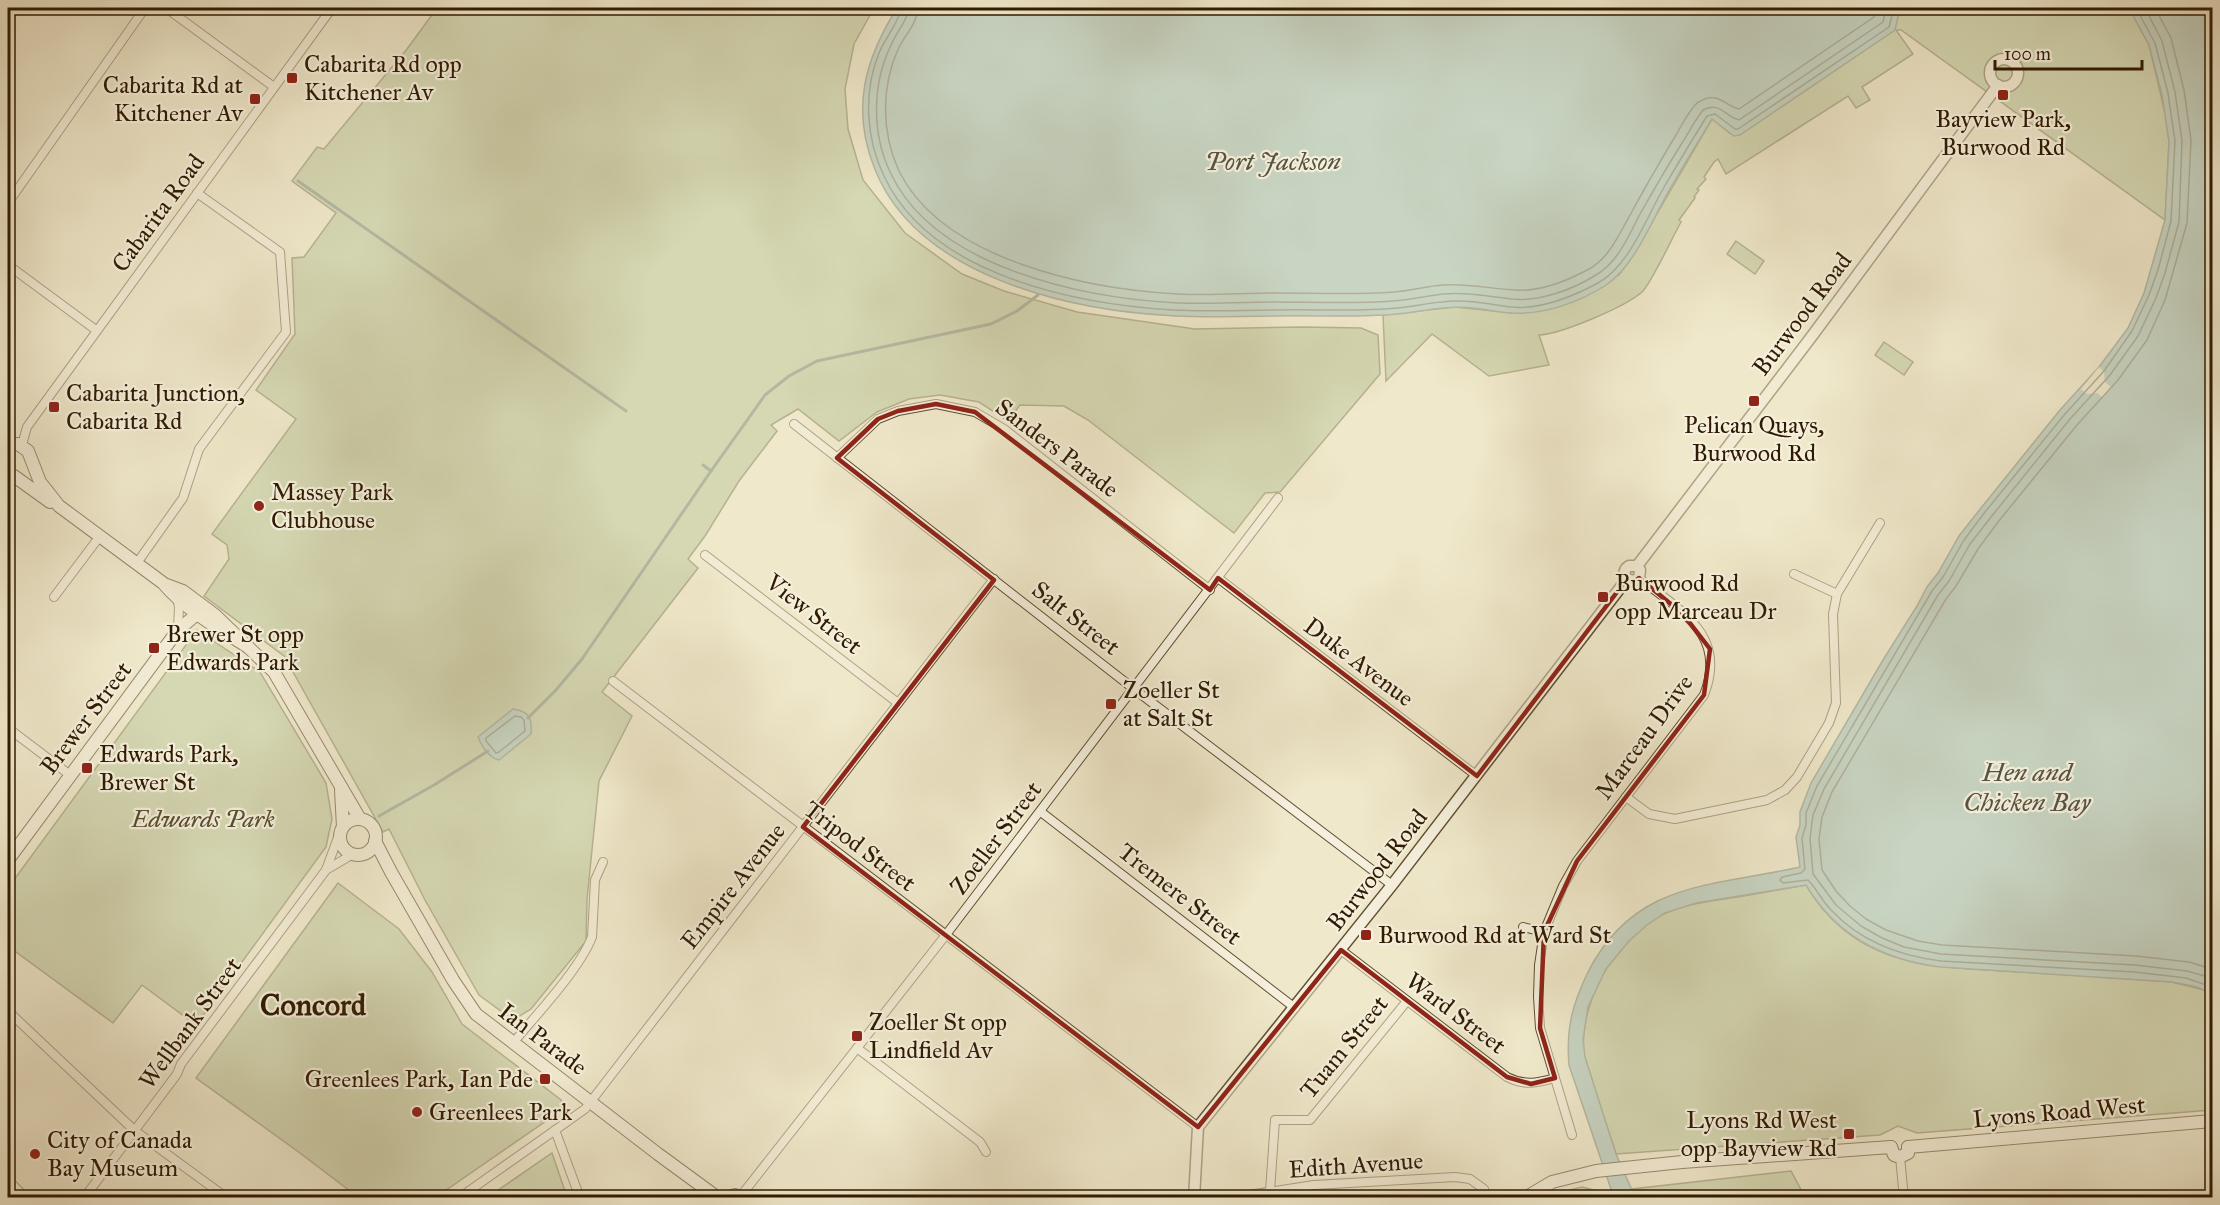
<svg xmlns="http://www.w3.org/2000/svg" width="2220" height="1205" font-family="'IM FELL Great Primer',serif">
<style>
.green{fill:#b7c698;stroke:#74704c;stroke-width:1.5}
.water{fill:#9abfbb;stroke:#707d70;stroke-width:1.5}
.pier{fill:#efe8ca}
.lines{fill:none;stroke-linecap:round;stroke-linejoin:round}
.shore{stroke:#656d5e;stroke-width:1.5}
.stream{stroke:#707d70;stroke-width:3}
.minor-casing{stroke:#604e32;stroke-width:10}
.tertiary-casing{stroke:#604e32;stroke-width:13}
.secondary-casing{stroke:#301b00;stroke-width:14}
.minor{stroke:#f5f0dd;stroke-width:8}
.tertiary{stroke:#f5f0dd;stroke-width:10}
.secondary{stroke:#f5f0dd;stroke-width:12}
.marked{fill:none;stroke:#8f2418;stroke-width:4.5;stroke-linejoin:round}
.poi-dot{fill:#8f2418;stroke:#f5f0dd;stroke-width:2}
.labels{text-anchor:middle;stroke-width:4.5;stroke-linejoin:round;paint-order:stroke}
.poi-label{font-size:24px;fill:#301b00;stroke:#f5f0dd;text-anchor:start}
.street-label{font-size:24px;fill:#301b00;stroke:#f5f0dd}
.park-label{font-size:24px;font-style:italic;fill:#584e2e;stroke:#f5f0dd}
.water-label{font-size:26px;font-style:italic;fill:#555441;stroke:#f5f0dd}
.district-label{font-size:30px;font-weight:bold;fill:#301b00;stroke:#f5f0dd}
</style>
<rect width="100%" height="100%" fill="#efe8ca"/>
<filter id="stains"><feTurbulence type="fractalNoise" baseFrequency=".00333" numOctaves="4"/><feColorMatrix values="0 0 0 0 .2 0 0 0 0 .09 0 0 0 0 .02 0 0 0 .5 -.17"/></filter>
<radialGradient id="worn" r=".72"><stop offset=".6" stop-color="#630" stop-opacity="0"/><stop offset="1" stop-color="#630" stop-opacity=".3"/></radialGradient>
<g class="green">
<path d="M437,8h437l-20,36 -9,45 3,40 15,51 42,53 57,41 42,17 73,21 118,17 107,-2 59,1 17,7 2,39 -100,118 -15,1 -31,40 -146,-113 -24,-14 -44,-1 -12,16 -29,-19 -39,-7 -31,4 -32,13 -38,29 -41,-32 -27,16 6,6 -38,50 -34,55 -17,23 10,9 -96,124 30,24 -33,65 -12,118 -1,42 -55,68 -18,11 -34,-25 -54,-95 -36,-71 -6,3 -99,-176 -80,-60 25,-37 -2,-14 -15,-11 84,-115 -40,-29 39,-56 -3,-76 12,-1 32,-44 -44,-32 25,-34 7,2 83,-100z"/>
<path d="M1897,8h232l20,37 17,72 3,25 -4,78 -264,-190h-5l17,24 -51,33 8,13 -14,8 -8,-12 -122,78 -8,-15 -4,3 -10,15 2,2 -9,10 2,1 -5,7 1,1 -16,22 2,2c-8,14 -30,62 -39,70 -17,15 -81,42 -103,43l10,30 -60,11 -57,-42 -46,47 -3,-66 72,-8 57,6 18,-1 22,-4 13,-4 54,-29 11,-15 82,-141 19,15z"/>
<path d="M1736,241l28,20 -9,13 -28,-20z"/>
<path d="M1884,342l29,20 -9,13 -29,-20z"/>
<path d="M197,630l63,42 66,111 6,36 -6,28 -130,178 -54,-40 -29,38 -104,-76 -1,2v-61z"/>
<path d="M338,883l61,46 33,43 30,52 99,76 1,10 -126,87h-78l-58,-44 -104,-75z"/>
<path d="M1806,885c49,85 130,82 216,87 50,3 100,6 150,10l36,9 4,3v116l-295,23 -19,-7 -18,9 -264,19c-9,-33 -28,-66 -32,-100 -6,-56 38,-128 92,-145 20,-7 41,-9 62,-12 23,-4 45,-8 68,-12z"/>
<path d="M552,1153l15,44h-79z"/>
<path d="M1791,1171l14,26h-170l-3,-8z"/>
<path d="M1582,1187l31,8 1,2h-73z"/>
</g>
<g class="water">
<path d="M897,8h1003l-5,22 -155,105 -6,1 -22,-17c-15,25 -31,50 -45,75 -16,29 -33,72 -61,91 -26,17 -62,30 -94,28 -23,-2 -45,-8 -69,-5 -15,1 -31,5 -46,6 -41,4 -82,1 -122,2 -33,0 -66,2 -99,0 -105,-5 -260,-39 -302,-149 -23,-59 -9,-108 23,-159z"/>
<path d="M2129,8h83v986l-15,-7 -25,-5 -232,-15c-57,-7 -104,-32 -134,-82l-110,18 -31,10 -18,12 -18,16 -23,28 -18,38 -5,33 2,17 31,97 19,43 -21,1 -45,-133c-3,-36 3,-60 19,-93 47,-92 124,-85 212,-105l-4,-30 4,-12v-13l11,-29 72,-123 34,-54 10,-19 11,-14 21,-37 22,-28 79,-98 39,-43 29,-39 16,-35 21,-73 4,-78 -7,-47 -13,-50z"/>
<path d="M513,709c17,3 19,8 18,25l-32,26c-11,-3 -17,-13 -21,-23z"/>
</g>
<path class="pier" d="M2099,367l5,5 1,10 6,5 -8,11 -6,-5 -10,1 -6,-5z"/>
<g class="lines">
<g class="shore">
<path d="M901,8c-2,15 -16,30 -22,45 -16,39 -13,86 5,123 46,99 191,128 289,134 35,2 69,0 103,0 40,-1 81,2 121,-2 15,-1 30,-5 45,-6 24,-3 46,2 69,5 30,3 61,-10 87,-24 31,-17 48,-64 65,-94 14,-24 29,-49 44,-73l8,-2 20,15h3l151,-102 5,-19"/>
<path d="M909,8c-1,12 -12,23 -17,35 -20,40 -21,90 -1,131 45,94 192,124 287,129 32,1 64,-1 96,-1 39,0 79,2 119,-1 17,-1 33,-5 50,-7 23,-2 45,2 68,5 28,3 61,-9 85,-24 22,-13 32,-38 43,-59 14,-25 28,-49 43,-73 7,-11 13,-23 21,-33 16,-9 22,6 36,10l144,-98 3,-14"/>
<path d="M918,8c-1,15 -12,26 -19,39 -18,39 -18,85 0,124 44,89 188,118 278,123 34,2 67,-1 100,-1 39,0 78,2 117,-1 16,-1 33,-6 49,-7 25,-2 48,4 72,5 26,2 52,-9 74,-21 20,-11 29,-33 40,-52 14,-26 29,-52 44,-77 8,-13 14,-27 24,-37 21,-13 25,1 42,6l135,-92 3,-9"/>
<path d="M2136,8l19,35 13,50 7,48 -4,80 -13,49 -9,25 -17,36 -28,40 -39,43 -80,98 -21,28 -21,37 -11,14 -115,195 -11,27v12l-4,13 3,31 -4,4 -19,4 -2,3 3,3 25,-3c9,9 14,21 23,30 29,31 69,46 110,51l194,11 51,6 26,9"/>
<path d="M2145,8l17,33 13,51 7,49 -3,81 -14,51 -9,25 -18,38 -28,39 -40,44 -79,98 -21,27 -21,37 -11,14 -114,194 -11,26 -3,23 3,36 23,31 25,21 21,12 22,9 37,7 194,11 52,6 25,7"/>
<path d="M2155,8l16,30 13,52 7,50 -4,83 -22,77 -18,40 -29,40 -41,45 -79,97 -20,27 -22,37 -10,13 -114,193 -10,25 -3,22 3,31 14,21 14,15 16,13 20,11 32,11 24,4 194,11 53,6 23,7"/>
<path d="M515,716l6,1 3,3 1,11 -26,21 -3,1 -10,-12v-3z"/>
</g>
<g class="stream">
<path d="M298,181l328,230"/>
<path d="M703,465l8,6"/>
<path d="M528,718l28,-28 26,-31 129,-188 54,-76 24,-19 28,-15 174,-37 26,-13 21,-16"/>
<path d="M379,816l55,-31 54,-34"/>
</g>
<defs>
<g id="minor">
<path d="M166,8l108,79"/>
<path d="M8,203l137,-195"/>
<path d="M8,265l88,65"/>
<path d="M794,424l340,265 258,196"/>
<path d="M22,445l5,-18 305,-419"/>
<path d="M837,458l41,-39 20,-8 38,-7 39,8 29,17 206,161"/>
<path d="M705,555l193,148"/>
<path d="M137,563l46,-65 16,-49 87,-117 -6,-80 -83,-59"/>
<path d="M1794,574l43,20"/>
<path d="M1218,578l259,198"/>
<path d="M54,597l46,-61"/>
<path d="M177,598l2,9 -1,23"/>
<path d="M613,681l585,446"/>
<path d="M8,728l62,47"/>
<path d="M1626,797l23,17 26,5 92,-19 18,-10 12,-13 32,-54 7,-20 -3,-89 4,-20 43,-71"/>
<path d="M1041,812l254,196"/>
<path d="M326,870l27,-16"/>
<path d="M1523,927l21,5"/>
<path d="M1341,950l166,127c18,9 30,6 48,1"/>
<path d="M8,1011l126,119 93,68"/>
<path d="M513,1043c23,-28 66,-73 79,-106l3,-57 8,-18"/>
<path d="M857,1048l123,94 6,10"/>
<path d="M555,1130l25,68"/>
<path d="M1572,1135l-32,-107 -2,-31 1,-32 5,-33 19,-46 14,-25 127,-166c24,-61 -24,-84 -65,-117"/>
<path d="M1900,1157l4,41"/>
<path d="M8,1180l18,18"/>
<path d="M1270,1191l5,-71h35l97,-119"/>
<path d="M740,1197l205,-261 333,-438"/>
<path d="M84,1198l93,-124 4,-10 145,-194 14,-38"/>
<path d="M459,1198l126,-89 409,-530"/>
<path d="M1229,1198l85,-13 141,-8 15,2 14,10"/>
</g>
<g id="tertiary">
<circle cx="2004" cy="73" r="14"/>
<path d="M1637,566l175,-230 186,-251"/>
<path d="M1627,579l7,2 5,-3 1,-8 -3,-4"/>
<path d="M1627,579c-4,-5 -3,-10 2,-13h8"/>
<path d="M1194,1198l4,-71 194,-242 235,-306"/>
</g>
<g id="secondary">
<path d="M8,445l10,-1 10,7 12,31 19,24 104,77c24,28 55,45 85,64"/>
<path d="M14,476l36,26"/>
<path d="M167,585l16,6 32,24 59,57 86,147"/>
<path d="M341,790l2,37"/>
<circle cx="358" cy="837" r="18"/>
<path d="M375,841l16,31 62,108 23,34 182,140 60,44"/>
<path d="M8,860l170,-230 19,-16"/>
<path d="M1891,1147l3,8 6,2 8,-4v-6"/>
<path d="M1908,1147l304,-26"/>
<path d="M729,1198l6,-3 6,3"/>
<path d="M1525,1198l27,-16 44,-11 86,-9 209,-15"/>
</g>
</defs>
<use href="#minor" class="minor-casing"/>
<use href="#tertiary" class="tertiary-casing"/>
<use href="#secondary" class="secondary-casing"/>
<use href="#minor" class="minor"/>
<use href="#tertiary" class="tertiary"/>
<use href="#secondary" class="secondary"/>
</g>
<path d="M0 0H2220V1205H0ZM936,404l39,8 235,178 8,-12 259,198 150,-197 6,4 6,-5 44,36 27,35 -6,46 -127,166 -33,71 -4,96 15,50 -24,6 -24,-7 -166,-127 -143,177 -395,-300 191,-247 -157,-122 41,-39 20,-8z" fill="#efe8ca" fill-opacity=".55" fill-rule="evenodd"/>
<path class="marked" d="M936,404l39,8 235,178 8,-12 259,198 150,-197 6,4 6,-5 44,36 27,35 -6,46 -127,166 -33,71 -4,96 15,50 -24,6 -24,-7 -166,-127 -143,177 -395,-300 191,-247 -157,-122 41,-39 20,-8z"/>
<g class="poi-dot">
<rect x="286" y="72" width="12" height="12" rx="3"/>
<rect x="1997" y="89" width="12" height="12" rx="3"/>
<rect x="249" y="93" width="12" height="12" rx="3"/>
<rect x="1748" y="395" width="12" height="12" rx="3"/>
<rect x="48" y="401" width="12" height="12" rx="3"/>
<circle cx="259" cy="506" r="6"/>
<rect x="1597" y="591" width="12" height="12" rx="3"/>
<rect x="148" y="642" width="12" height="12" rx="3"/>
<rect x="1105" y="698" width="12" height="12" rx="3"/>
<rect x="81" y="762" width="12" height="12" rx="3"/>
<rect x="1360" y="929" width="12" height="12" rx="3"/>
<rect x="851" y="1030" width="12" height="12" rx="3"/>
<rect x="539" y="1073" width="12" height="12" rx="3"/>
<circle cx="417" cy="1112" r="6"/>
<rect x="1843" y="1128" width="12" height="12" rx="3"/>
<circle cx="35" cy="1154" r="6"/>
</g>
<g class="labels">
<g class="poi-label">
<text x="304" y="72">Cabarita Rd opp<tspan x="304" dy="28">Kitchener Av</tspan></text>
<text x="243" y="93" text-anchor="end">Cabarita Rd at<tspan x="243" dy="28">Kitchener Av</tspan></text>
<text x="2003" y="127" text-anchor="middle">Bayview Park,<tspan x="2003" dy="28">Burwood Rd</tspan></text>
<text x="66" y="401">Cabarita Junction,<tspan x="66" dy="28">Cabarita Rd</tspan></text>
<text x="1754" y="433" text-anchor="middle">Pelican Quays,<tspan x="1754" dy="28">Burwood Rd</tspan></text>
<text x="271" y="500">Massey Park<tspan x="271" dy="28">Clubhouse</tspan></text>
<text x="1615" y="591">Burwood Rd<tspan x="1615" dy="28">opp Marceau Dr</tspan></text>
<text x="166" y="642">Brewer St opp<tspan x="166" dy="28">Edwards Park</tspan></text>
<text x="1123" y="698">Zoeller St<tspan x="1123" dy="28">at Salt St</tspan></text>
<text x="99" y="762">Edwards Park,<tspan x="99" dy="28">Brewer St</tspan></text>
<text x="1378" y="943">Burwood Rd at Ward St</text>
<text x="869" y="1030">Zoeller St opp<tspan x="869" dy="28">Lindfield Av</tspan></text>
<text x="533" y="1087" text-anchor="end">Greenlees Park, Ian Pde</text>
<text x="429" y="1120">Greenlees Park</text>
<text x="1837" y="1128" text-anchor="end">Lyons Rd West<tspan x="1837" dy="28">opp Bayview Rd</tspan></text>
<text x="47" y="1148">City of Canada<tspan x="47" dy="28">Bay Museum</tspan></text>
</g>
<g class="street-label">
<text transform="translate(158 213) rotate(-54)" y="8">Cabarita Road</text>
<text transform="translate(1802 314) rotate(-53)" y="8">Burwood Road</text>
<text transform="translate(1057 448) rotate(37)" y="8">Sanders Parade</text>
<text transform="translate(814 614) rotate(38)" y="8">View Street</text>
<text transform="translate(1076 618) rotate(38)" y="8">Salt Street</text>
<text transform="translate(1359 662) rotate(37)" y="8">Duke Avenue</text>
<text transform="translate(86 718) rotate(-53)" y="8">Brewer Street</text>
<text transform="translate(1644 737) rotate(-54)" y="8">Marceau Drive</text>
<text transform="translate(996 838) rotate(-53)" y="8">Zoeller Street</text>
<text transform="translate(860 846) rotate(37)" y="8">Tripod Street</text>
<text transform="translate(1377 870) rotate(-52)" y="8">Burwood Road</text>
<text transform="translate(733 886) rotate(-52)" y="8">Empire Avenue</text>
<text transform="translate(1180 894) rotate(38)" y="8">Tremere Street</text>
<text transform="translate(1456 1013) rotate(37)" y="8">Ward Street</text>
<text transform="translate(190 1023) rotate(-54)" y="8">Wellbank Street</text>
<text transform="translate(543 1039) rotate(37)" y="8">Ian Parade</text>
<text transform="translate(1344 1047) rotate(-51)" y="8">Tuam Street</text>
<text transform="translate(2059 1112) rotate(-5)" y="8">Lyons Road West</text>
<text transform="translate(1356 1165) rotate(-4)" y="8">Edith Avenue</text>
</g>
<g class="park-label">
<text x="203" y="827">Edwards Park</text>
</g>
<g class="water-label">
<text x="1273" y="170">Port Jackson</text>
<text x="2027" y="781">Hen and<tspan x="2027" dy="30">Chicken Bay</tspan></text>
</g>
<g class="district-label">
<text x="313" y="1015">Concord</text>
</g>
</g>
<rect width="2220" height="1205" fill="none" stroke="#efe8ca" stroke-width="30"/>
<rect x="9" y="9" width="2202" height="1187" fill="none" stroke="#301b00" stroke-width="3"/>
<rect x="15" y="15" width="2190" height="1175" fill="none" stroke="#301b00" stroke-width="1.5"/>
<path d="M1995 60v9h147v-9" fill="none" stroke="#301b00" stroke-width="3"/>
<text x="2004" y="60" font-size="18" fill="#301b00" stroke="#f5f0dd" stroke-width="4.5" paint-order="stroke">100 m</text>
<rect width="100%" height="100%" filter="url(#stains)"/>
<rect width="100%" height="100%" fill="url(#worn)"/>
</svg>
